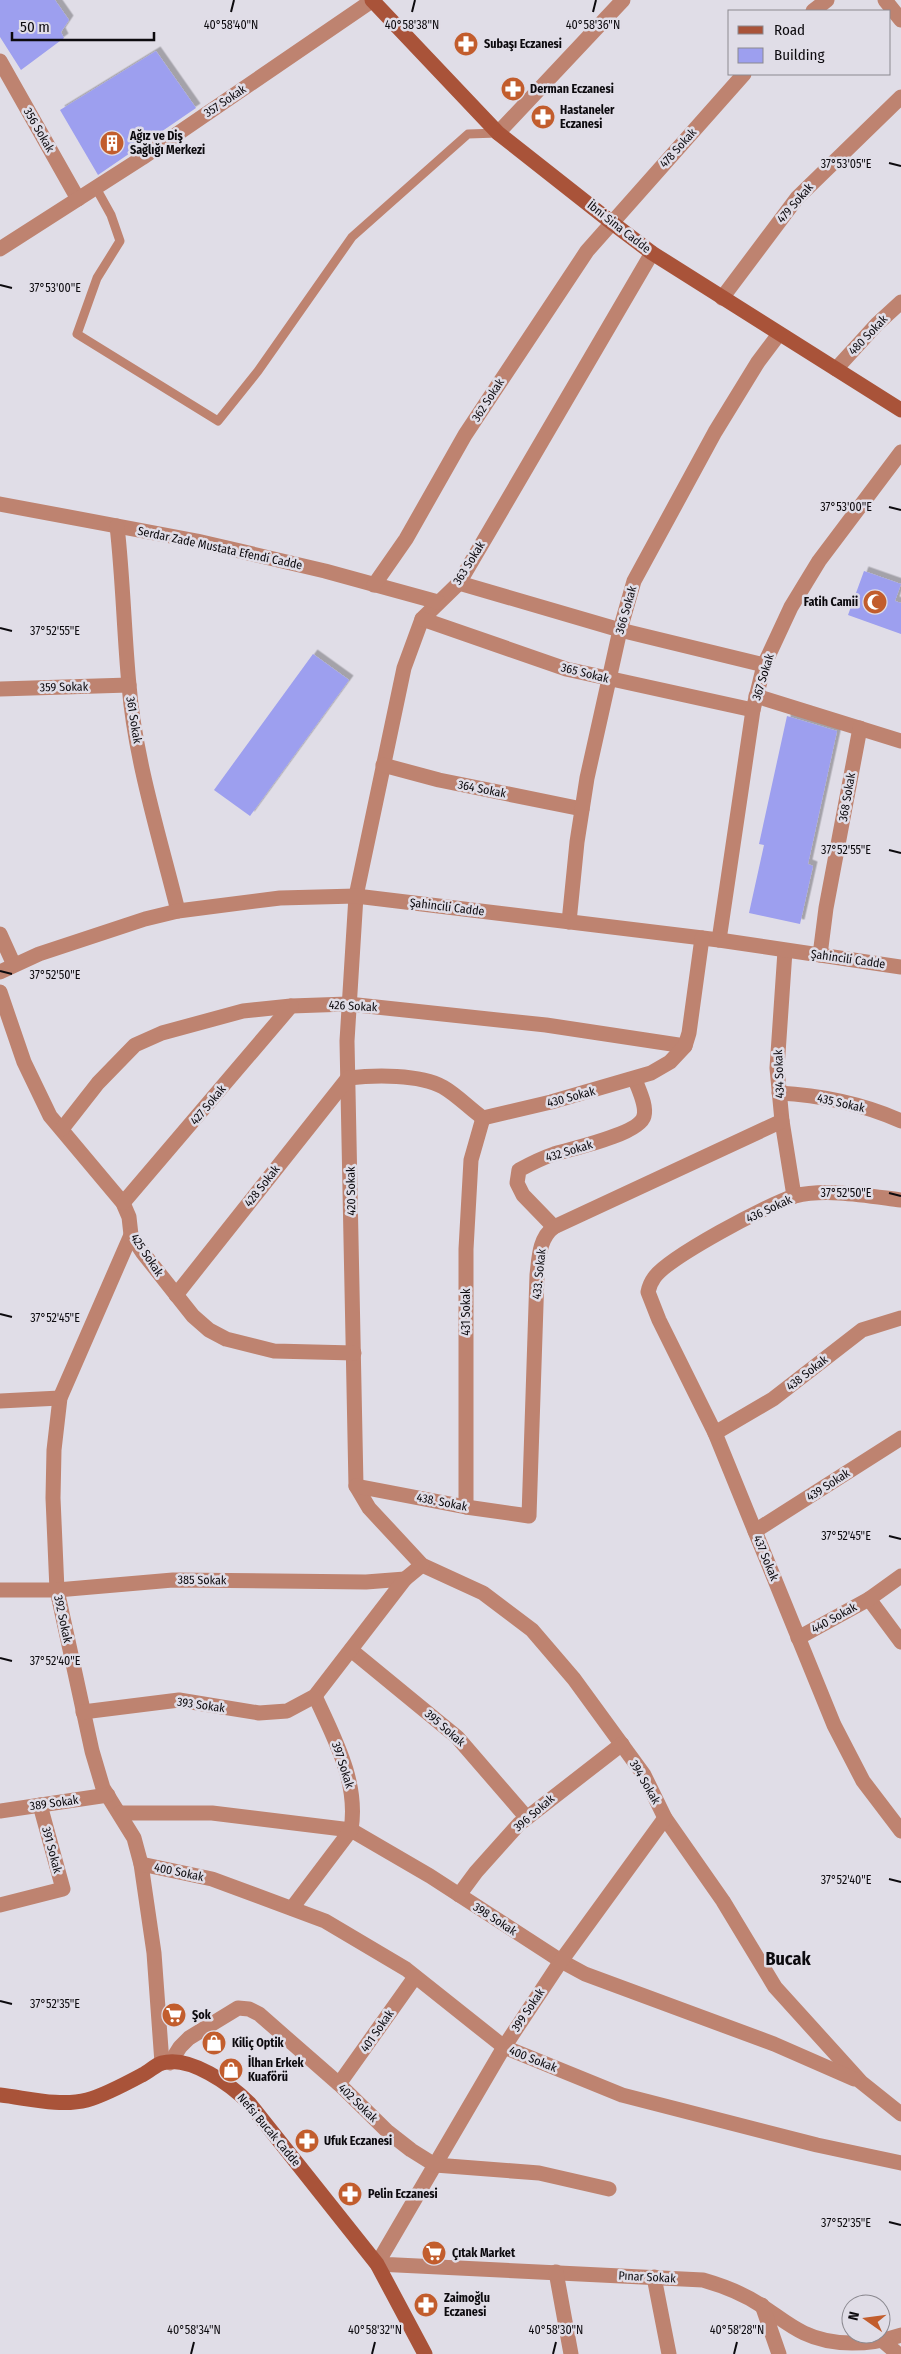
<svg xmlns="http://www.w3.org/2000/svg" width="901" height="2354" font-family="'Fira Sans Condensed',sans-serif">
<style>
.building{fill:#9d9fef;filter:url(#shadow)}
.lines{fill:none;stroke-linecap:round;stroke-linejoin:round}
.lane{stroke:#be8370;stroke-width:9}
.street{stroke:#be8370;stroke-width:15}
.secondary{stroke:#a95339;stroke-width:15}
.ticks{fill:none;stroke:#0c0a0e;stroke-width:2}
.labels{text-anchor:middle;stroke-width:5;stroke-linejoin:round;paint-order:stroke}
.poi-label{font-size:12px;font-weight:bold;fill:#0c0a0e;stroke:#e0dde7;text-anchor:start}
.street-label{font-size:12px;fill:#0c0a0e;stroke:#e0dde7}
.district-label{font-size:18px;font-weight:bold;fill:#0c0a0e;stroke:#e0dde7}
.ticks-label{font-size:12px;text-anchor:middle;fill:#0c0a0e;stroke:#e0dde7;stroke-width:5;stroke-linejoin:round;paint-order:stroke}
</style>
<defs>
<filter id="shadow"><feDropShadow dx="4.5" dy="-4.5" stdDeviation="0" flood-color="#0004"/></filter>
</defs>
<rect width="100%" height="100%" fill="#e0dde7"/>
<g class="building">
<path d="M0,0h55l14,20 -8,12 3,6 -43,32 -21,-33z"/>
<path d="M156,51l40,57 -98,67 -38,-65z"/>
<path d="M864,571l37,13 -6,17 6,2v31l-53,-19z"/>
<path d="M313,654l36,26 -99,136 -36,-26z"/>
<path d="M787,716l50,15 -29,133 5,2 -13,58 -51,-11 15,-68 -5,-1z"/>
</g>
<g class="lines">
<path class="lane" d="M96,188l15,27 9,26 -23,37 -20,56 141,87 40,-50 94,-134 116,-103 30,-1"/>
<g class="street">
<path d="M885,0l16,20"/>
<path d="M813,11l14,-11"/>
<path d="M0,61l78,138"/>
<path d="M498,133l125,-133"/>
<path d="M0,249l142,-91 231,-158"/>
<path d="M652,253l-193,330 -37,36 -18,49 -48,228 -9,145 9,445 13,22 53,57 61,28 49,37 42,49 70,96 21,43 58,83 52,86 86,95 40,32"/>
<path d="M722,298l75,-100 104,-101"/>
<path d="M836,369l41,-45 24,-22"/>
<path d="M0,504l197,37 128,30 113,31"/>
<path d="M117,526c6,53 7,106 12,159 6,75 31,153 49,226"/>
<path d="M459,583l161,47 144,35"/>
<path d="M374,585l32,-46 59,-104 122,-184 157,-177"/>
<path d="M422,619l144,50 187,41"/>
<path d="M0,689l129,-4"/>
<path d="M756,696l145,45"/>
<path d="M383,765l56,15 143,29"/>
<path d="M569,922l8,-80 10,-64 33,-148 14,-49 81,-149 43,-70 21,-28"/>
<path d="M0,934l14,31"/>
<path d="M719,940l34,-230 11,-45 27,-58 28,-46 82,-109"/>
<path d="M785,951l-8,117 5,53 12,75"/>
<path d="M820,955l6,-47 34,-180"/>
<path d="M0,972l39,-18 106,-35 33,-8 102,-13 76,-2 363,44 182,27"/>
<path d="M0,992l24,70 26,54 73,87 6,14 2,18 12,18 50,63 16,14 17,9 48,12 80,2"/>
<path d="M779,1093c40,2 85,11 122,28"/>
<path d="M62,1129l36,-46 37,-38 27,-12 81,-22 48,-5 57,-2 198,21 139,21"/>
<path d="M901,1200c-32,-4 -75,-12 -106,-4 -25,7 -128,62 -141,82 -3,4 -5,9 -6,14l11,28 56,113 119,292 29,56 38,50"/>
<path d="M123,1203l168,-197"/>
<path d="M554,1227l-31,-32 -6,-12 2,-13c11,-6 23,-12 35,-16 17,-5 86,-20 90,-38 3,-11 -6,-27 -9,-37"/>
<path d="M131,1235l-71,163 -6,52 -1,48 4,92 35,161 11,37 31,50 7,26 13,89 8,110"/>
<path d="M176,1295l172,-217c27,-3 71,-4 95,9 14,8 26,21 40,31l68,-16 100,-29 19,-11 15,-16 4,-13 13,-95"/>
<path d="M0,1401l60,-3"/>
<path d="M715,1433l58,-34 89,-69 39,-12"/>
<path d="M356,1486l110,21 63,9 8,-241c2,-17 2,-37 17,-48l228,-106"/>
<path d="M466,1507v-258l5,-89 12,-42"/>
<path d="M755,1531l146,-93"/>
<path d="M0,1590h57l116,-10 193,2 39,-3"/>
<path d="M869,1599l32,43"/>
<path d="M798,1638l71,-39 32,-23"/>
<path d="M351,1650l106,87 70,81"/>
<path d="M83,1712l96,-12 80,13 28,-2 28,-15 90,-117 17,-14"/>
<path d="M0,1811l108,-16"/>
<path d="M120,1813h92l139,17 79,46 131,85 24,13 189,70 80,35"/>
<path d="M665,1818l-104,143 -57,86 -127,217 326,16c21,6 40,13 59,26 14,9 27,20 42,27 29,14 67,12 97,2"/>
<path d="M141,1864l71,15 113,42 81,48 98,78 118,48 195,50 84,18"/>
<path d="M459,1895l17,-23 43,-48 103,-80"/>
<path d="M0,1905l63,-16 -23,-84"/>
<path d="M292,1908l59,-78c8,-48 -17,-92 -36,-134"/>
<path d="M170,2063l10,-16 9,-9 49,-30 11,1 10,5 80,70 49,48 23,18 24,15 104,8 70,16"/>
<path d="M339,2084l76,-107"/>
<path d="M556,2272l15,82"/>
<path d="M654,2277l15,77"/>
<path d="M762,2305l17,49"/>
<path d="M883,2341l15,13"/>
</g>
<g class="secondary">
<path d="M372,0l126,133 113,89 41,31 249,157"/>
<path d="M0,2095c27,3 60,12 87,5 15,-4 42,-18 55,-25 7,-3 13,-10 20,-12 28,-8 69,22 87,40l128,161 48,90"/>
</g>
</g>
<path class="ticks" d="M231,12l3,-12M412,12l3,-12M593,12l3,-12M889,163l12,3M0,285l12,3M889,507l12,3M0,628l12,3M889,850l12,3M0,971l12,3M889,1193l12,3M0,1314l12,3M889,1536l12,3M0,1658l12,3M889,1879l12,3M0,2001l12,3M889,2222l12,3M191,2354l3,-12M372,2354l3,-12M553,2354l3,-12M734,2354l3,-12"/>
<defs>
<symbol id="pharmacy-disc" viewBox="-11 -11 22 22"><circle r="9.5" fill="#c25d2d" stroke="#e0dde7"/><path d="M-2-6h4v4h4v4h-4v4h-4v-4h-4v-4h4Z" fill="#fff"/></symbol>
<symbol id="building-disc" viewBox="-11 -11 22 22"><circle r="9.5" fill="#c25d2d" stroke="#e0dde7"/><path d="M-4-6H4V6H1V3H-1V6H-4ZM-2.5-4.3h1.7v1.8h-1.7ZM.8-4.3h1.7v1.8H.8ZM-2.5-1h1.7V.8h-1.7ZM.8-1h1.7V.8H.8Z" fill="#fff"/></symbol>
<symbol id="mosque-disc" viewBox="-11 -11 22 22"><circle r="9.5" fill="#c25d2d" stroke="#e0dde7"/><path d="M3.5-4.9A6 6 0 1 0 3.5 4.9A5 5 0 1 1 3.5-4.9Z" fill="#fff"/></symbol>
<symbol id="supermarket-disc" viewBox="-11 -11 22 22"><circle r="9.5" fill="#c25d2d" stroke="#e0dde7"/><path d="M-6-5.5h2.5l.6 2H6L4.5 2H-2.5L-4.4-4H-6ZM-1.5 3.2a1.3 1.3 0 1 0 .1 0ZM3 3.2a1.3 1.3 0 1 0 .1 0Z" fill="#fff"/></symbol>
<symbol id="shop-disc" viewBox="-11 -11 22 22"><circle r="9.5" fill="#c25d2d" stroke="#e0dde7"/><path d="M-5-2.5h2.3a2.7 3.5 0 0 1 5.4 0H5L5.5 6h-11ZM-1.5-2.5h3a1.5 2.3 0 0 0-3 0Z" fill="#fff"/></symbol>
</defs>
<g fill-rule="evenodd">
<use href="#pharmacy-disc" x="452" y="30" width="28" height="28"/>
<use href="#pharmacy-disc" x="499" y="75" width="28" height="28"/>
<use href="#pharmacy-disc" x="529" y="103" width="28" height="28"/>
<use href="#building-disc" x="98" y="129" width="28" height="28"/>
<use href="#mosque-disc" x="861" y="588" width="28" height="28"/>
<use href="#supermarket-disc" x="160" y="2001" width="28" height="28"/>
<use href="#shop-disc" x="200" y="2029" width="28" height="28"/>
<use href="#shop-disc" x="217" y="2056" width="28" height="28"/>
<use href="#pharmacy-disc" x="293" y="2127" width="28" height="28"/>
<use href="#pharmacy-disc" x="336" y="2180" width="28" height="28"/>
<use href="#supermarket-disc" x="420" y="2239" width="28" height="28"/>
<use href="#pharmacy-disc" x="412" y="2291" width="28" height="28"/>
</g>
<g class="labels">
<g class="poi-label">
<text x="484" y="48">Subaşı Eczanesi</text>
<text x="530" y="93">Derman Eczanesi</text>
<text x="560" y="114">Hastaneler<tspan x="560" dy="14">Eczanesi</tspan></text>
<text x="130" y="140">Ağız ve Diş<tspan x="130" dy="14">Sağlığı Merkezi</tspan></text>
<text x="858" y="606" text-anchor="end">Fatih Camii</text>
<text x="192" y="2019">Şok</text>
<text x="232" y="2047">Kiliç Optik</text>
<text x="248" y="2067">İlhan Erkek<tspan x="248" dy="14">Kuaförü</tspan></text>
<text x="324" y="2145">Ufuk Eczanesi</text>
<text x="368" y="2198">Pelin Eczanesi</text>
<text x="452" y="2257">Çıtak Market</text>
<text x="444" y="2302">Zaimoğlu<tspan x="444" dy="14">Eczanesi</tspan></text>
</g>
<g class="street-label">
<text transform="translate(225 101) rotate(-34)" y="4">357 Sokak</text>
<text transform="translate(39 130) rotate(60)" y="4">356 Sokak</text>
<text transform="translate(678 148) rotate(-48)" y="4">478 Sokak</text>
<text transform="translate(795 203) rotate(-49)" y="4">479 Sokak</text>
<text transform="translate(619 227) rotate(38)" y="4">İbni Sina Cadde</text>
<text transform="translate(868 335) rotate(-46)" y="4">480 Sokak</text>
<text transform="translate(488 400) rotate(-57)" y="4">362 Sokak</text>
<text transform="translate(220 548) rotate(12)" y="4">Serdar Zade Mustata Efendi Cadde</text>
<text transform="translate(469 563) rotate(-58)" y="4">363 Sokak</text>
<text transform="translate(626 610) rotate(-74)" y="4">366 Sokak</text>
<text transform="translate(585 673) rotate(14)" y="4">365 Sokak</text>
<text transform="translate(763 677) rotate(-73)" y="4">367 Sokak</text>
<text transform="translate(64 687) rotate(-1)" y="4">359 Sokak</text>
<text transform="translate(134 720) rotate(81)" y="4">361 Sokak</text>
<text transform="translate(482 789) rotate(11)" y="4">364 Sokak</text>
<text transform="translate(847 797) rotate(-80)" y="4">368 Sokak</text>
<text transform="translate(447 907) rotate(7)" y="4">Şahincili Cadde</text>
<text transform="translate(848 959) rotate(8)" y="4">Şahincili Cadde</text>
<text transform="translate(353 1006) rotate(3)" y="4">426 Sokak</text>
<text transform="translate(779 1074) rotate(-92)" y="4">434 Sokak</text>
<text transform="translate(571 1097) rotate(-15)" y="4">430 Sokak</text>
<text transform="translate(841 1103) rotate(13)" y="4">435 Sokak</text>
<text transform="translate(208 1105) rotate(-50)" y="4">427 Sokak</text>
<text transform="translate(569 1151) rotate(-17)" y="4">432 Sokak</text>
<text transform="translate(262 1186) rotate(-52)" y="4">428 Sokak</text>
<text transform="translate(351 1191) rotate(-91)" y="4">420 Sokak</text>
<text transform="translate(769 1209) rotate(-25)" y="4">436 Sokak</text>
<text transform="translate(147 1255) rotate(56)" y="4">425 Sokak</text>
<text transform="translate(539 1274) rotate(-84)" y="4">433. Sokak</text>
<text transform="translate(466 1312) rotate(-90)" y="4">431 Sokak</text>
<text transform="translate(807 1373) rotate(-38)" y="4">438 Sokak</text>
<text transform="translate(828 1485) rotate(-33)" y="4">439 Sokak</text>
<text transform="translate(442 1502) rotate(11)" y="4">438. Sokak</text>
<text transform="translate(766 1558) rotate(68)" y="4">437 Sokak</text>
<text transform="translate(202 1580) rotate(1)" y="4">385 Sokak</text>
<text transform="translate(834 1618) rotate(-29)" y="4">440 Sokak</text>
<text transform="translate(63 1619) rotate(78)" y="4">392 Sokak</text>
<text transform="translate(201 1705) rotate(8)" y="4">393 Sokak</text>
<text transform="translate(445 1728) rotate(41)" y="4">395 Sokak</text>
<text transform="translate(343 1765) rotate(72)" y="4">397 Sokak</text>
<text transform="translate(645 1782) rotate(60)" y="4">394 Sokak</text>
<text transform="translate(54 1803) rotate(-8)" y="4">389 Sokak</text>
<text transform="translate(534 1813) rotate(-41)" y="4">396 Sokak</text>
<text transform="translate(52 1850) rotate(75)" y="4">391 Sokak</text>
<text transform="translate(179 1872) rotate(12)" y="4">400 Sokak</text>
<text transform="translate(495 1919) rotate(33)" y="4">398 Sokak</text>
<text transform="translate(528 2010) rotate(-56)" y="4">399 Sokak</text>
<text transform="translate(377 2031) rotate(-55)" y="4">401 Sokak</text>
<text transform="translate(533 2059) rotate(22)" y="4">400 Sokak</text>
<text transform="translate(358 2103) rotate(44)" y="4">402 Sokak</text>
<text transform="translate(269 2130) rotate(50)" y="4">Nefsi Bucak Cadde</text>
<text transform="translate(647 2277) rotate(3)" y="4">Pınar Sokak</text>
</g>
<g class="district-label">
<text x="788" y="1965">Bucak</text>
</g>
</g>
<g class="ticks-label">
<text x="231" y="29">40°58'40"N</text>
<text x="412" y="29">40°58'38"N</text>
<text x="593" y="29">40°58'36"N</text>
<text x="846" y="168">37°53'05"E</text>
<text x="55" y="292">37°53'00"E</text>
<text x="846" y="511">37°53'00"E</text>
<text x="55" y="635">37°52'55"E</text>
<text x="846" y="854">37°52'55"E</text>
<text x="55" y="979">37°52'50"E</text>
<text x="846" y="1197">37°52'50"E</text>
<text x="55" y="1322">37°52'45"E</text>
<text x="846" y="1540">37°52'45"E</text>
<text x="55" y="1665">37°52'40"E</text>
<text x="846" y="1884">37°52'40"E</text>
<text x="55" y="2008">37°52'35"E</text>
<text x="846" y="2227">37°52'35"E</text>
<text x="194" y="2334">40°58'34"N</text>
<text x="375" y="2334">40°58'32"N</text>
<text x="556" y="2334">40°58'30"N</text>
<text x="737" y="2334">40°58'28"N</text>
</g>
<rect x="728" y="10" width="162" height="65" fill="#e0dde7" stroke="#8b8990"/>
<rect x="738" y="26" width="25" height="8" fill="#a95339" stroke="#8b8990"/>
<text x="774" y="35" font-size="15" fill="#0c0a0e">Road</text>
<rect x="738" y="48" width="25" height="15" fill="#9d9fef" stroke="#8b8990"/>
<text x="774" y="60" font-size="15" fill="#0c0a0e">Building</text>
<g transform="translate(866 2319) rotate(284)"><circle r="24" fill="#e0dde7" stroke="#8b8990"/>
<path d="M0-4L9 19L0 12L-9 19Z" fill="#c25d2d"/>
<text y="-8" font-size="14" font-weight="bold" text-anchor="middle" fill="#0c0a0e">N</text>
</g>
<path d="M12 32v8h142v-8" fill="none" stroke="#0c0a0e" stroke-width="2.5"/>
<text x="20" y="32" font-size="15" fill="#0c0a0e" stroke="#e0dde7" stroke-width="4" paint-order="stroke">50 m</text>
</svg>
